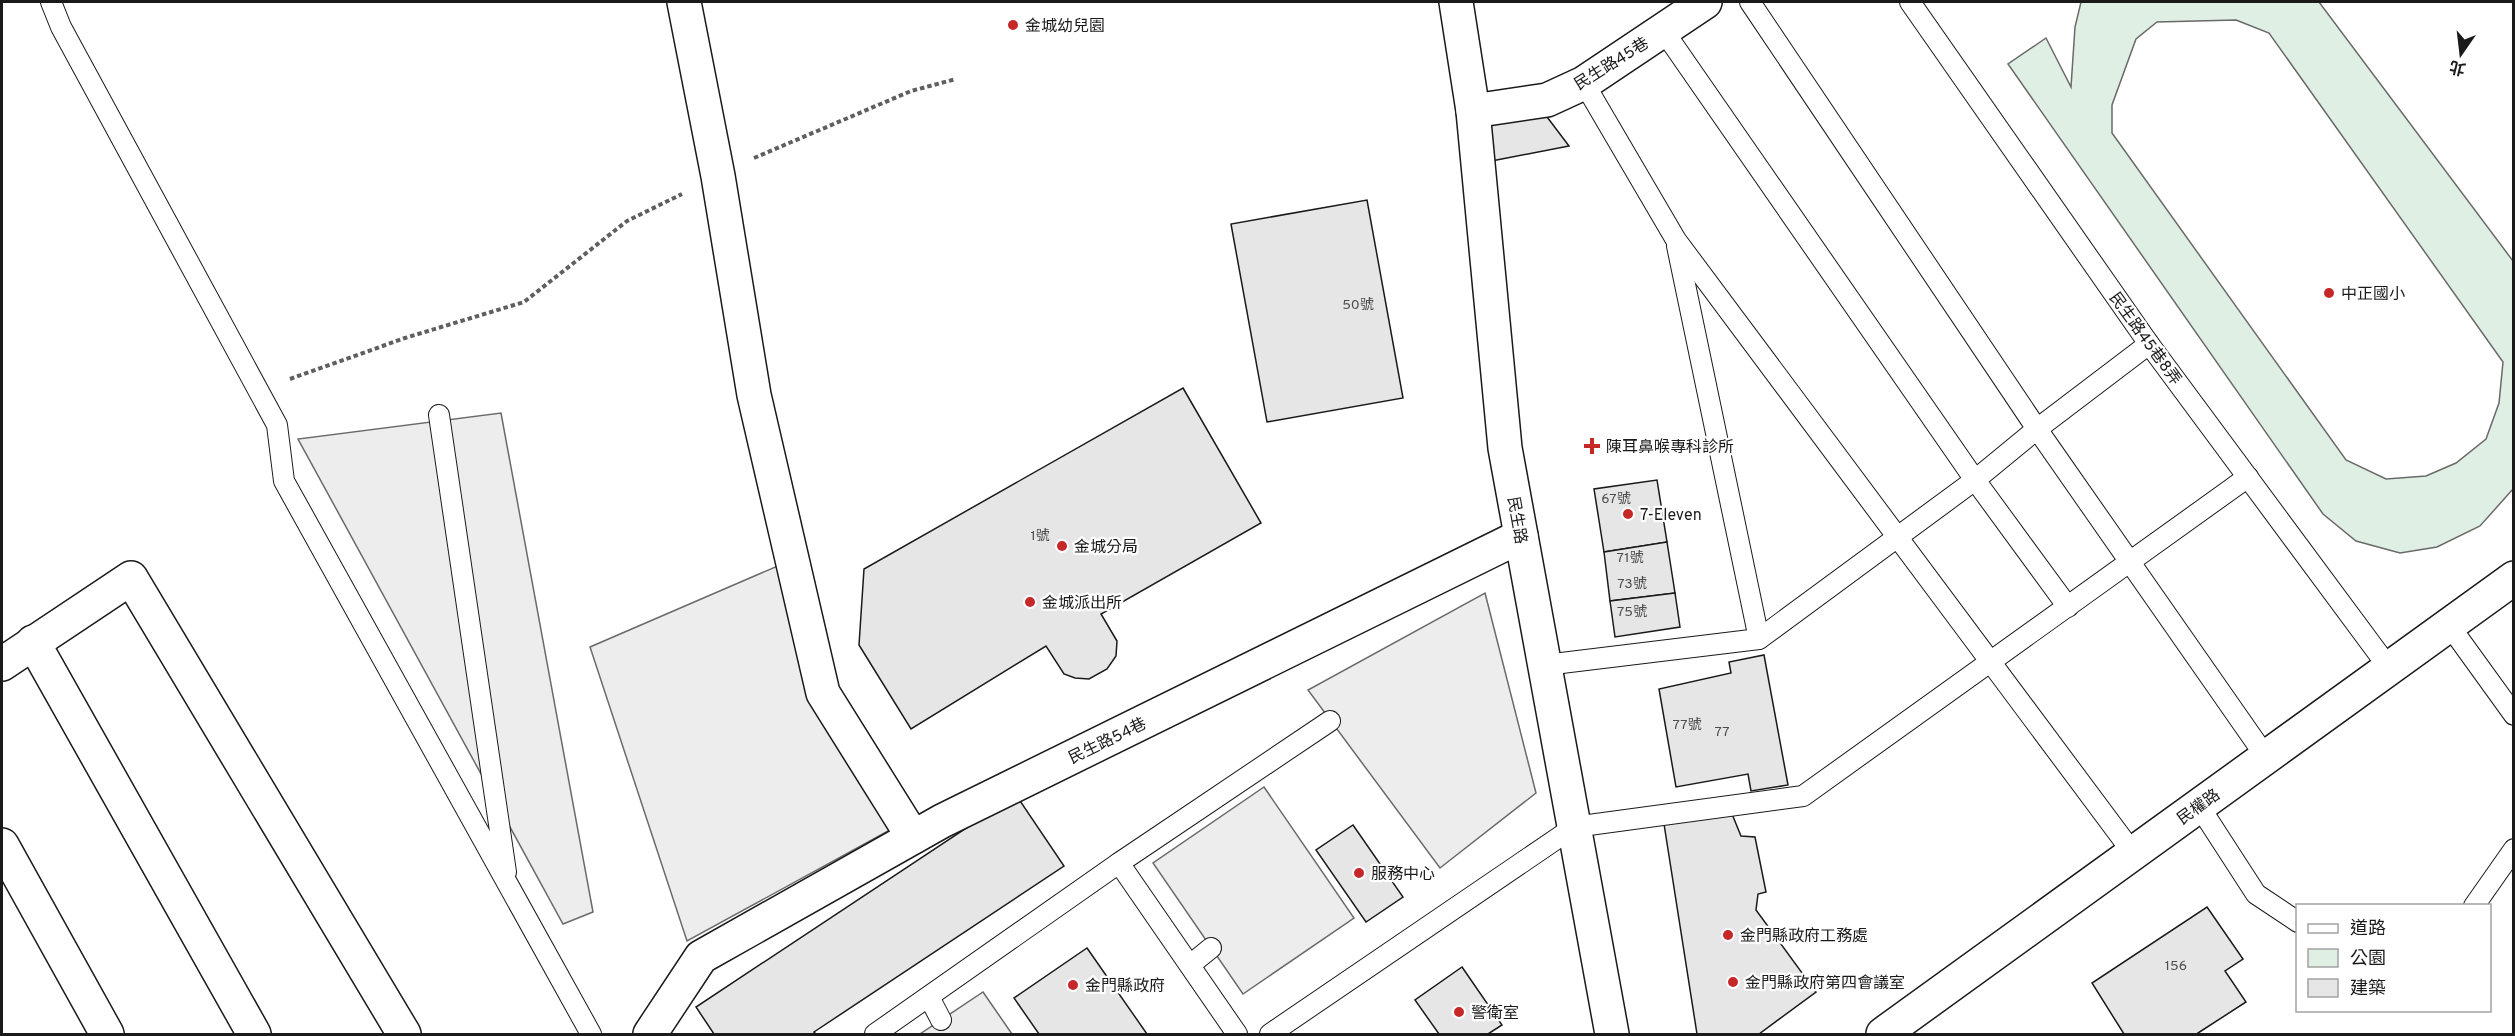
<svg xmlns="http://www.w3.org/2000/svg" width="2515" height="1036" font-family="Overpass,'Noto Sans TC',sans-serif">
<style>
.green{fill:#e0efe3;stroke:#6a6a6a;stroke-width:1.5;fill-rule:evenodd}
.parking{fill:#ededed;stroke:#6a6a6a;stroke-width:1.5}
.building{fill:#e6e6e6;stroke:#1a1a1a;stroke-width:1.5}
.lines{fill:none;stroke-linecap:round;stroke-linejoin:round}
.lane-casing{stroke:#1a1a1a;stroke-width:22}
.street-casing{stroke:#1a1a1a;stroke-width:36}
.secondary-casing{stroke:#1a1a1a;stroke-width:36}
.path{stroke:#5f5f5f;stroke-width:4;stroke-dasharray:4.5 3;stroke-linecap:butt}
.lane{stroke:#fff;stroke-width:20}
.street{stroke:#fff;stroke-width:33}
.secondary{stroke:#fff;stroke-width:33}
.poi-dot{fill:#c62828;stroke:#fff;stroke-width:2}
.labels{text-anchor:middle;stroke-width:4.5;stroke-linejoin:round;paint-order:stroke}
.number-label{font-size:14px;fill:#4d4d4d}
.poi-label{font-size:16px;fill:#1a1a1a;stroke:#fff;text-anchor:start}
.street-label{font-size:16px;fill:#1a1a1a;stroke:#fff}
</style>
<rect width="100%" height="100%" fill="#fff"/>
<path class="green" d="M2081,2h238l194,259v228l-33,37 -43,21 -37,6 -44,-12 -33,-27 -315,-450 38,-26 25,49 4,-60zM2236,20l33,13 234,329 -4,41 -13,36 -30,24 -30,13 -40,3 -40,-19 -234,-327v-28l24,-66 21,-17z"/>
<g class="parking">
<path d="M501,413l92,499 -30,12 -265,-485z"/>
<path d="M787,562l103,268 -203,111 -97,-294z"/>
<path d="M1485,593l51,200 -96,75 -132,-178z"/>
<path d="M1264,787l90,131 -111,76 -90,-131z"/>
<path d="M983,992l29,42h-92z"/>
</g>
<g class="building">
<path d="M1532,97l37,49 -93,18 1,-40z"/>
<path d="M1367,200l36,198 -136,24 -36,-198z"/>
<path d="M1183,388l78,135 -160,91 16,27 -1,15 -9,13 -18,10 -14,-1 -11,-4 -18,-28 -135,83 -52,-84 5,-76z"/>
<path d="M1657,480l10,62 -63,10 -10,-63z"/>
<path d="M1667,542l8,51 -65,8 -6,-49z"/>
<path d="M1675,593l5,34 -65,10 -5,-36z"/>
<path d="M1764,655l24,130 -37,6 -3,-17 -72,13 -17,-98 72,-16 -2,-11z"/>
<path d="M1016,795l48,71 -250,166 2,2h-102l-18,-27z"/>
<path d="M1732,814l9,22 14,1 11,55 -8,2 -2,16 60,82 -57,42h-62l-33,-210z"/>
<path d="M1353,825l50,72 -37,25 -50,-72z"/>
<path d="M2207,907l36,52 -18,12 21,31 -48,31 1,1h-75l-32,-51z"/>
<path d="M1087,948l60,86h-108l-25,-36z"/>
<path d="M1462,967l40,58 -14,9h-49l-24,-34z"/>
</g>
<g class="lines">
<defs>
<g id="lane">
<path d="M51,2l10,25 216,398 7,56 307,553"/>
<path d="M1750,2l287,427 229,328"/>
<path d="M1910,2l239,342 240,324"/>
<path d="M1663,30l312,450 93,127"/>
<path d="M1584,83l92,157 457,613"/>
<path d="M1677,246l82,393"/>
<path d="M439,415l67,457"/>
<path d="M2449,625l65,90"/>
<path d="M1545,665l214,-26 216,-159 62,-51 112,-85"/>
<path d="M2199,806l57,88 42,28"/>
<path d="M1119,863l211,-142"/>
<path d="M2474,906l40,-57"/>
<path d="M1190,965l21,-17"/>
<path d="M929,997l12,23"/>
<path d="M875,1034l244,-171 118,171"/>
<path d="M1270,1034l304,-207 229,-31 445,-319"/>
</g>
<g id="street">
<path d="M684,2l34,174 36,219 69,298 90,144"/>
<path d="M1473,111l74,-11 37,-17 121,-81"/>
<path d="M33,642l221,392"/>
<path d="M2,664l129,-86 273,456"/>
<path d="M2,845l105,189"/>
<path d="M650,1034l51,-77 241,-136 579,-285"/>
</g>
<g id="secondary">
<path d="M1456,2l17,109 32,337 107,586"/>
<path d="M1883,1034l631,-456"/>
</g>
</defs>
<use href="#lane" class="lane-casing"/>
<use href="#street" class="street-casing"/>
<use href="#secondary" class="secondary-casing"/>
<g class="path">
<path d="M754,158l157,-67 45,-12"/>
<path d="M290,379l115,-41 119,-36 103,-81 55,-27"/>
</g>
<use href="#lane" class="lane"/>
<use href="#street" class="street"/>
<use href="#secondary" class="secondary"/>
</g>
<g class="poi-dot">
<circle cx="1013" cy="25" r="6"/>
<circle cx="2329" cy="293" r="6"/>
<path d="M1589 437h6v6h6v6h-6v6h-6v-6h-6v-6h6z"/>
<circle cx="1628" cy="514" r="6"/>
<circle cx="1062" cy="546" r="6"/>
<circle cx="1030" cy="602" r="6"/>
<circle cx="1359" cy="873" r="6"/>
<circle cx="1728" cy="935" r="6"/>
<circle cx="1733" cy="982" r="6"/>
<circle cx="1073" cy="985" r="6"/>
<circle cx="1459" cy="1012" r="6"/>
</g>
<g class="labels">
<g class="number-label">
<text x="1358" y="309">50號</text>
<text x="1616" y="503">67號</text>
<text x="1040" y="540">1號</text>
<text x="1630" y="562">71號</text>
<text x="1632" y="588">73號</text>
<text x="1632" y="616">75號</text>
<text x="1687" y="729">77號</text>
<text x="1722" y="736">77</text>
<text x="2176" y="970">156</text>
</g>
<g class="poi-label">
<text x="1025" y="31">金城幼兒園</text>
<text x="2341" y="299">中正國小</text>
<text x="1606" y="452">陳耳鼻喉專科診所</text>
<text x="1640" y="520">7-Eleven</text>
<text x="1074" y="552">金城分局</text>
<text x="1042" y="608">金城派出所</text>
<text x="1371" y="879">服務中心</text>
<text x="1740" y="941">金門縣政府工務處</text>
<text x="1745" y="988">金門縣政府第四會議室</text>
<text x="1085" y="991">金門縣政府</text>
<text x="1471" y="1018">警衛室</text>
</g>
<g class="street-label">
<text transform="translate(1611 63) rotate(-32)" y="6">民生路45巷</text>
<text transform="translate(2146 338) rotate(54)" y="6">民生路45巷8弄</text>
<text transform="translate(1518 520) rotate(80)" y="6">民生路</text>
<text transform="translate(1107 740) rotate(-26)" y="6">民生路54巷</text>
<text transform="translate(2198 806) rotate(-36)" y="6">民權路</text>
</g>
</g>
<rect width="2515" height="1036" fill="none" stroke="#1a1a1a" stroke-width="6"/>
<rect x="2296" y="904" width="195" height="108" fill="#ffffff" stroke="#a3a3a3" stroke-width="1.5"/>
<rect x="2308" y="924" width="30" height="9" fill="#ffffff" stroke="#a3a3a3" stroke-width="1.5"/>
<text x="2350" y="934" font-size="18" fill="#1a1a1a">道路</text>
<rect x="2308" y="949" width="30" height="18" fill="#e0efe3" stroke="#a3a3a3" stroke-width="1.5"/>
<text x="2350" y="964" font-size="18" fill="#1a1a1a">公園</text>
<rect x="2308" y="979" width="30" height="18" fill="#e6e6e6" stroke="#a3a3a3" stroke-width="1.5"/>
<text x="2350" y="994" font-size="18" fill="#1a1a1a">建築</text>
<g transform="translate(2461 54) rotate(194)" stroke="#ffffff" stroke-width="4.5" paint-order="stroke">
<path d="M0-4.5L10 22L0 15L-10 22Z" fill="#1a1a1a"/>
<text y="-9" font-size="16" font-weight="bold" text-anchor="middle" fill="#1a1a1a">北</text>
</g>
</svg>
